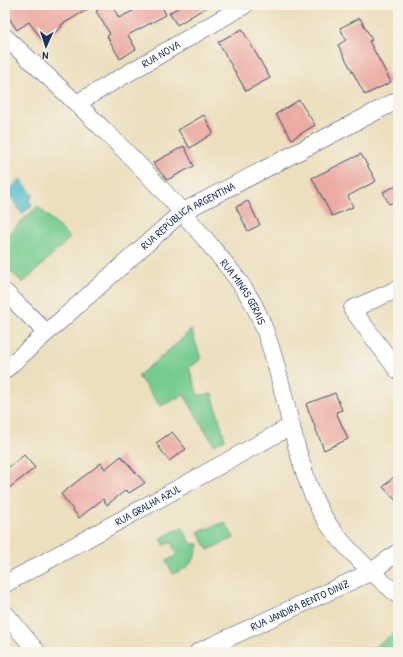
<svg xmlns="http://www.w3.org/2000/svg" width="403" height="657" font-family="'Patrick Hand',sans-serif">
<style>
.green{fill:#76cc90;stroke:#487e77}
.water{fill:#53c0cc;stroke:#377895}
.building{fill:#ebaba3}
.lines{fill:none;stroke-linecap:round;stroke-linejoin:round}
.minor-casing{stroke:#3a496c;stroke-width:18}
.minor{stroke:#fff;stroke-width:17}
.labels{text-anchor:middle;stroke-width:3;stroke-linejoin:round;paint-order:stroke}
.street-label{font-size:11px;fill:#1b2f5e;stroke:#f7f3e8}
</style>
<rect width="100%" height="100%" fill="#f7f3e8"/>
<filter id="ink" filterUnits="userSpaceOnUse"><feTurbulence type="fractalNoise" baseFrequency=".025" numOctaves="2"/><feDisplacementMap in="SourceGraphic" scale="8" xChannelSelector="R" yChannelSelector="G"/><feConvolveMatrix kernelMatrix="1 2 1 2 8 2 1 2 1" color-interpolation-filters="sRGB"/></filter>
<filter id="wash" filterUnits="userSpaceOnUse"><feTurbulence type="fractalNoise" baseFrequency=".012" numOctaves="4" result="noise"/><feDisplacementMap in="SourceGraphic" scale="16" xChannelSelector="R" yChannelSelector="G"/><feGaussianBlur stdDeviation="0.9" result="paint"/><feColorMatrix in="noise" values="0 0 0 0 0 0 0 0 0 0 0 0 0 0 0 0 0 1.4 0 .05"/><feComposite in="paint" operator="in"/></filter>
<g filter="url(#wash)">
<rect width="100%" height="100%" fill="#ecdfbe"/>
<g class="green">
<path d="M38,206l32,32 -47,45 -18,-17v-29z"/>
<path d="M191,329l10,30 -12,9 9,27 14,-1 13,45 -11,6 -30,-50 -24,11 -22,-30 42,-35z"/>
<path d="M225,522l9,16 -26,12 -10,-18z"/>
<path d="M182,527l9,17h8c-5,19 -8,22 -26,30l-7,-13 11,-6 -6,-13 -7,3 -3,-7z"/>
<path d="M398,631v21h-31z"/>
</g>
<path class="water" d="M20,179l13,16 -4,6 3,4 -10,9 -14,-22z"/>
<g id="blocks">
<g class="building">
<path d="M14,5h81l-34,20 1,2 -19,14 -14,-19 -12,8 -12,-18z"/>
<path d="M107,5h5l7,13 25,-13h17l5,10 -38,20 8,14 -16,10 -13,-23 3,-2 -14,-23z"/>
<path d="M183,5h27l-33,20 -8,-12z"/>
<path d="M360,18l12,22 -3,1 22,41 -26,13 -27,-50 8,-5 -6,-12z"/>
<path d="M242,29l28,49 -24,13 -28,-49z"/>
<path d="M299,100l16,25 -23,14 -16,-25z"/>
<path d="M204,115l9,18 -23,15 -12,-18z"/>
<path d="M184,146l10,20 -27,14 -14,-17z"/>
<path d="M361,154l15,27 -28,15 5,11 -21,9 -20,-38z"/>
<path d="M398,185v15l-9,4 -6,-12z"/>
<path d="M248,201l12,24 -12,6 -12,-24z"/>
<path d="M335,393l7,17 -6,2 12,27 -24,11 -18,-46z"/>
<path d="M172,432l14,17 -17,12 -13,-18z"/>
<path d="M24,455l11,13 -30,23v-21z"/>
<path d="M121,456l24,27 -16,10 -3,-3 -19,15 -4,-6 -24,19 -18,-24 40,-31 4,6z"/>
<path d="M398,473v30l-15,-16z"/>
</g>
</g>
</g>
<g filter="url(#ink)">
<use href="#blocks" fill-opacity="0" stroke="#3a496c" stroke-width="1"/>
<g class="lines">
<defs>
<g id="minor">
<path id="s1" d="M5,37c70,64 140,129 200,202 17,21 37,43 50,68 21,44 29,94 42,141 8,28 17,57 34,80 19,25 43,47 67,67"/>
<path id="s2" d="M77,103l168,-98"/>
<path d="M398,289l-46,20 46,62"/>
<path d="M5,292l41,40"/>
<path id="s3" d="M5,370l177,-158 216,-112"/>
<path id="s4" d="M5,584l286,-158"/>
<path d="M5,613l32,39"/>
<path id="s5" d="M198,652l173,-80 27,-20"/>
</g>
</defs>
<use href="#minor" class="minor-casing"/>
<use href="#minor" class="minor"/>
</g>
</g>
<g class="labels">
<g class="street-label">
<text dy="4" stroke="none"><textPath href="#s2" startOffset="97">RUA NOVA</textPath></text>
<text dy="4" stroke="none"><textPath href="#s3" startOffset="240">RUA REPÚBLICA ARGENTINA</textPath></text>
<text dy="4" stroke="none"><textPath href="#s1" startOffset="350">RUA MINAS GERAIS</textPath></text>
<text dy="4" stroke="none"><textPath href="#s4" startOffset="163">RUA GRALHA AZUL</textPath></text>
<text dy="4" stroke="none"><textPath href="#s5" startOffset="112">RUA JANDIRA BENTO DINIZ</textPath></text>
</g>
</g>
<rect width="403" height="657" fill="none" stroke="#f7f3e8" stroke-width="20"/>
<g transform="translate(46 46) rotate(183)" stroke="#f7f3e8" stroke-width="3" paint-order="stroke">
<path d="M0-3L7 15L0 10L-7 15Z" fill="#1b2f5e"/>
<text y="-6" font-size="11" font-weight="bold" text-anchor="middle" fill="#1b2f5e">N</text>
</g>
</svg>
